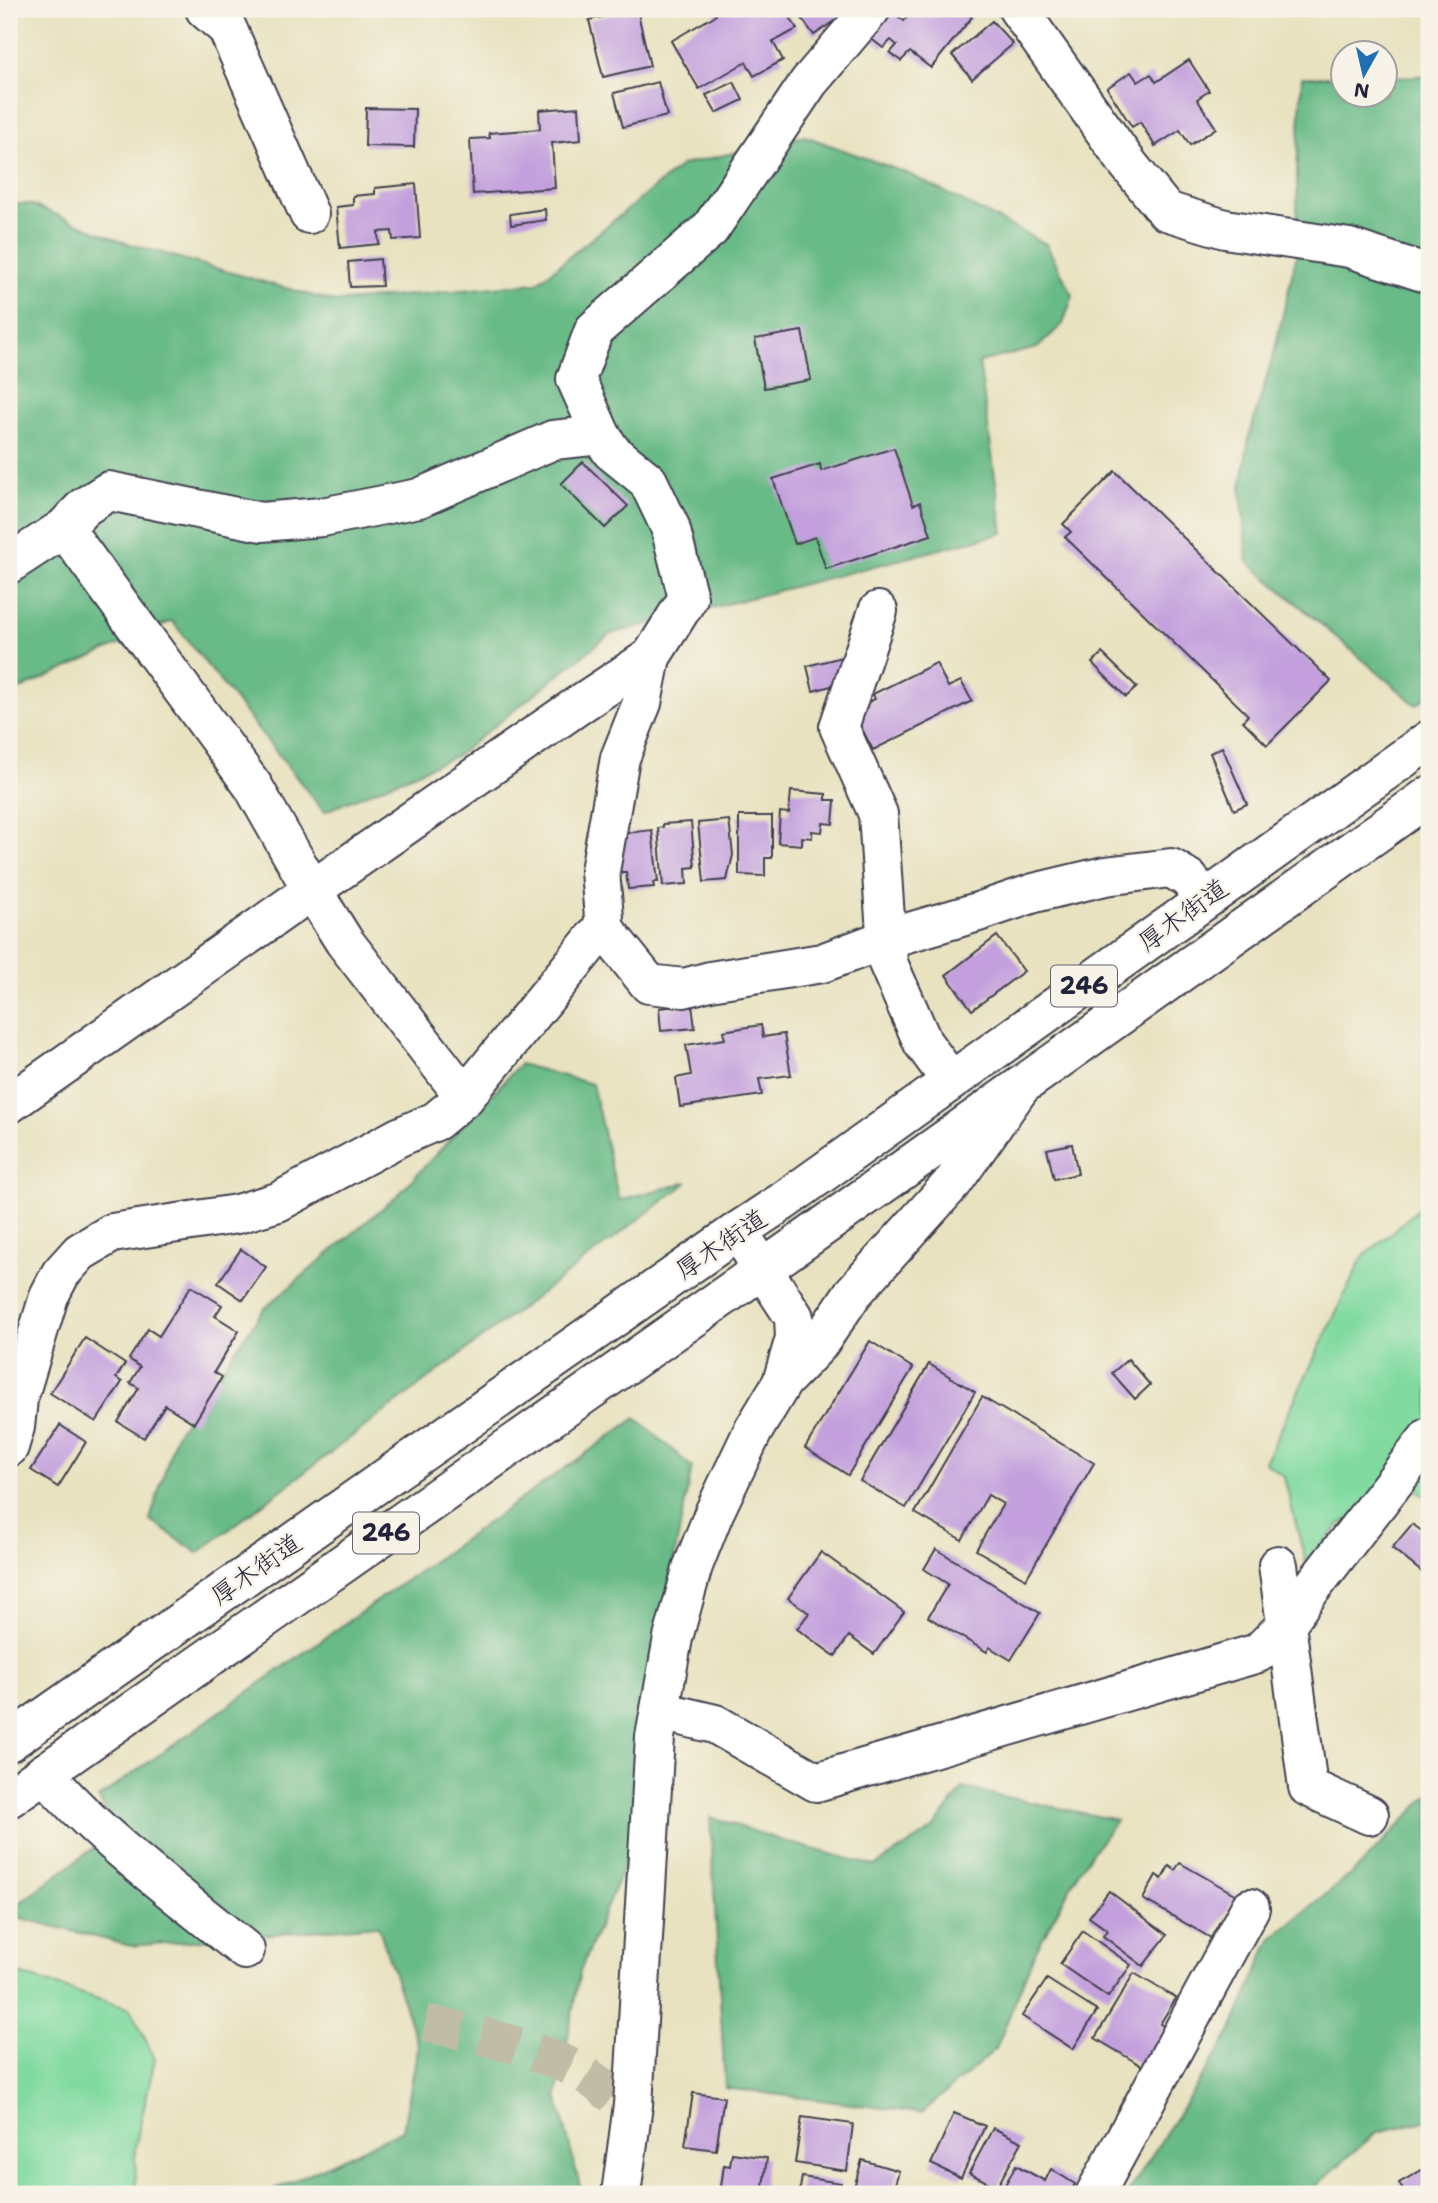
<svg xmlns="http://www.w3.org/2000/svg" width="1438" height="2203" font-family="'Shantell Sans','Klee One',sans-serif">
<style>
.green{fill:#81daa0;stroke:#527e6e;stroke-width:2}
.forest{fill:#68ba86;stroke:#456e60;stroke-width:2}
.building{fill:#c3a0dd}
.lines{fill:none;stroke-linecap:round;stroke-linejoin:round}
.minor-tunnel{stroke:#c0bca5;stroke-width:38;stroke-dasharray:38 19;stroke-linecap:butt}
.minor-casing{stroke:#403f4f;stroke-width:42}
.highway-casing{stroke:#403f4f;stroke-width:42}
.minor{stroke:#fff;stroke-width:38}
.highway{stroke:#fff;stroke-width:38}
.labels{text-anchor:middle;stroke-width:5;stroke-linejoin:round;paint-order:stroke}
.shield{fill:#f7f3e8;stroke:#62616f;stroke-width:2}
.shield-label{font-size:24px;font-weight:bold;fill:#22223b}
.street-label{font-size:26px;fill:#22223b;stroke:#f7f3e8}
</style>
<rect width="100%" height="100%" fill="#f7f3e8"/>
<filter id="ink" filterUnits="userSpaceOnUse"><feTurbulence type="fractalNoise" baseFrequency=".0143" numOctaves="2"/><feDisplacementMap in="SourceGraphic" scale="14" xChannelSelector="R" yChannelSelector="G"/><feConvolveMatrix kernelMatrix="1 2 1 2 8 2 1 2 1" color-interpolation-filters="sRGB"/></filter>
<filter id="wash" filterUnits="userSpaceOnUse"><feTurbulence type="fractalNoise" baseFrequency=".00686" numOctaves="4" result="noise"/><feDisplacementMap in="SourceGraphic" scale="28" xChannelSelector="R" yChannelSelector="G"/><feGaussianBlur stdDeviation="1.57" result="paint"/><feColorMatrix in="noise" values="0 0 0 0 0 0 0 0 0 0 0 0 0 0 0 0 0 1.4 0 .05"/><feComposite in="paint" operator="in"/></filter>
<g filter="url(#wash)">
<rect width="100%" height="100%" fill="#e8e2c0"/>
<g class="green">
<path d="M1429,1200v299l-18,-13 -71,38 -34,39 -22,-86 -19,-15 97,-204z"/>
<path d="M9,1971l121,38 25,50 -20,88 1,47h-127z"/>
</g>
<g class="forest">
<path d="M1429,76v619l-13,10 -169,-144 -6,-73 8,-52 25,-83 23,-100v-82l5,-94h41l1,17h42v-17z"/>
<path d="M805,136l104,38 137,70 27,51 -10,29 -26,24 -58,14 24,171 -393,101 -152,121 -134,57 -152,-191 -163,73v-490h21l93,38 212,60 202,-19 145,-118z"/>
<path d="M520,1064l72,20 27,116 69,-18 -490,371 -48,-33 26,-86 88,-125 135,-115z"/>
<path d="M636,1418l56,49 -43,217 9,15 -30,156 -48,116 -23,125 25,98h-317l138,-64 15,-84 -40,-121 -247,21 -122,-31v-4l109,-81 -20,-32z"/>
<path d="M963,1788l153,32 -37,51 -45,83 -38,95 -74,64 -197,-25 -15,-271 77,25 88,24 58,-37z"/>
<path d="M1429,1795v325l-52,12 -71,62h-179l104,-162 40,-93 86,-70z"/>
</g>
<g id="blocks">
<g class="building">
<path d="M637,9l13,57 -47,11 -14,-57z"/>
<path d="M712,9h73l12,20 -24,13 10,18 -29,16 -8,-14 -47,27 -28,-48 45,-26z"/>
<path d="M795,9h40l6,7 -27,19z"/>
<path d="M914,9h12l10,8 7,-8h18l11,8 -41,51 -21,-16 -9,9 -11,-8 7,-8 -6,-5 -8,8 -14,-11 21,-27 14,11z"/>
<path d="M992,21l21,23 -41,35 -20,-24z"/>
<path d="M1189,60l20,31 -12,8 19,29 -26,17 -10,-15 -25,16 -15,-24 -8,5 -25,-39 24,-16 7,10 13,-8 5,8z"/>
<path d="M658,82l9,34 -44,11 -9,-34z"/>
<path d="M734,82l9,18 -27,13 -10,-18z"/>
<path d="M579,107l2,33 -29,3 3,45 -82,6 -3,-55 20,-1 -1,-5 51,-4 -1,-19z"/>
<path d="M366,108l49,1 -1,38 -49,-1z"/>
<path d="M416,184l4,54 -27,2 -1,-9 -14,1 1,12 -39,4 -4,-41 17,-2v-9l22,-2v-6z"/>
<path d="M545,209l1,11 -35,5 -1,-11z"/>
<path d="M380,259l2,27 -32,1 -2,-25z"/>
<path d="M802,331l9,49 -47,8 -9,-49z"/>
<path d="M894,448l19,57 7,-3 11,33 -105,34 -11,-32 -20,7 -22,-65 47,-15 1,7z"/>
<path d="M583,462l45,44 -23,22 -44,-44z"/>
<path d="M1115,471l216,210 -64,64 -24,-24 5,-6 -183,-178 6,-5 -8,-8z"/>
<path d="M1102,653l35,34 -11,10 -34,-34z"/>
<path d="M842,657l7,24 -36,10 -6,-25z"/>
<path d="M936,663l12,24 13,-6 11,20 -99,49 -21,-40 23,-11 -2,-5z"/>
<path d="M1222,747l25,57 -13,6 -24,-57z"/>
<path d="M791,791l35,3v6h9l-2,24 -10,-1 -1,9 -10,-1v7l-10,-1v8l-24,-2 2,-31 9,1z"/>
<path d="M739,816h33v42h-7v18l-26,-1z"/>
<path d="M729,820l4,35 -6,25 -23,2 -6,-59z"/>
<path d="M691,822l4,45 -9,1 1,16 -24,2 -5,-58 5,-1v-3z"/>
<path d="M652,830l6,52h-5l1,5 -26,2 -2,-17h-6l-4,-33 11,-1v-5z"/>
<path d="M997,936l27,35 -52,39 -26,-35z"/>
<path d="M692,1005l3,23 -34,3 -2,-23z"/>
<path d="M761,1025l2,12 21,-3 7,41 -32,4 3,16 -82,12 -4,-29 15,-3 -5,-30 39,-6 -2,-8z"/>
<path d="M1072,1144l6,30 -24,5 -7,-30z"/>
<path d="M241,1249l25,18 -23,33 -25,-17z"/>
<path d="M191,1286l31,19 -7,11 24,15 -25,41 8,5 -28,46 -29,-18 -21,33 -26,-16 21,-34 -9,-5 10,-16 -11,-8 19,-30 11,7z"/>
<path d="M85,1338l40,26 -9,14 6,4 -26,40 -46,-29z"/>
<path d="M870,1341l43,27 -65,107 -43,-27z"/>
<path d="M1128,1359l22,26 -15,14 -23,-26z"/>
<path d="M929,1364l46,28 -69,116 -46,-27z"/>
<path d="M982,1397l112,66 -68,116 -50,-29 27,-46 -15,-9 -26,45 -47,-27z"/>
<path d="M60,1425l26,17 -28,45 -27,-17z"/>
<path d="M1429,1522v56l-37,-30 20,-24 10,7z"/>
<path d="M936,1549l104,64 -29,47 -22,-13 -2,5 -59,-35 20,-33 -24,-15z"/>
<path d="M821,1552l83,60 -30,42 -25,-18 -14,20 -38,-27 12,-16 -21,-15z"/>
<path d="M1180,1863l56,32 -25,43 -68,-39 13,-24 6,4 7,-13 6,4z"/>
<path d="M1109,1891l58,44 -24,31 -40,-30 4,-6 -18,-13z"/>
<path d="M1083,1931l48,34 -23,32 -48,-33z"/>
<path d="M1134,1973l42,25 -16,26 5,3 -23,39 -47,-28z"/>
<path d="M1047,1979l50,32 -24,38 -51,-33z"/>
<path d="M693,2093l31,4 -8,53 -31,-4z"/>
<path d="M954,2113l31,13 -24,52 -30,-14z"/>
<path d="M802,2117l51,7 -6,47 -52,-8z"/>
<path d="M993,2128l29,14 -25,45 -28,-14z"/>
<path d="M732,2153l35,5 -5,36h-42l4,-29 6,1z"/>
<path d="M862,2160l37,11 -7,23h-40z"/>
<path d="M1016,2165l29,16 6,-12 24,15 -6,10h-69z"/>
<path d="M1429,2166v28h-24l-6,-11z"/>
<path d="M802,2177l39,6 -2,11h-40z"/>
</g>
</g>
</g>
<g filter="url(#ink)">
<use href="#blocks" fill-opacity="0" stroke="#403f4f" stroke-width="2"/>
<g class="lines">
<path class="minor-tunnel" d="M425,2023c52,11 105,23 152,47 13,7 25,17 36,25"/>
<defs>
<g id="minor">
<path d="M205,9l22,19 82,186"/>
<path d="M871,9l-62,73 -99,147 -116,101 -18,49 25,56 10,16 37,30 22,46 18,71 -37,59 -9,46 -22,55 -20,113 4,47 -1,9 46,57 35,4 26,-7 112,-18 64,-24 92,-27 56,-19 71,-17 66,-8 18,11 14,21"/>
<path d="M1018,9l110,155 38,47 59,18 124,19 80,26"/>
<path d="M64,528l189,258 59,104 32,51 121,156 138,-170"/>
<path d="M9,564l55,-36 20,-21 25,-16 152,31 61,-5 97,-19 134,-58 48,-5"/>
<path d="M878,611l-39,116 39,87 10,149 35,80 28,38"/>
<path d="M9,1104l303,-214 271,-188 68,-45"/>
<path d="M738,1231l56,86 1,21 -12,41"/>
<path d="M9,1447l6,-20 3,-28 31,-103 12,-23 19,-21 32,-19 125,-19 41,-12 121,-65 37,-16 29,-24"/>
<path d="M1278,1565l30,222 61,28"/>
<path d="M660,1711l55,13 101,58 442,-129 28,-28 25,-36 118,-152"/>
<path d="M44,1773c58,67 133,121 201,177"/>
<path d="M621,2194l12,-89 22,-368 18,-99 20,-72 21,-53 39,-82 30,-50 35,-36 35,-52 101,-112 65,-92"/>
<path d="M1095,2194l155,-286"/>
</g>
<g id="highway">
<path d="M9,1742l729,-511 44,-29 647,-462"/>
<path d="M9,1798l798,-560 622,-442"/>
</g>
</defs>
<use href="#minor" class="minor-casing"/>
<use href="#highway" class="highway-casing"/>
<use href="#minor" class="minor"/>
<use href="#highway" class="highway"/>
</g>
</g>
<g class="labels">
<g class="shield">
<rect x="1051" y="965.5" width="66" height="41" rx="5"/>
<rect x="353" y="1512.5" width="66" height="41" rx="5"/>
</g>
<g class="shield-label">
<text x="1084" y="994">246</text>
<text x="386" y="1541">246</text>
</g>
<g class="street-label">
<text transform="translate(1183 915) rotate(-36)" y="9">厚木街道</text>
<text transform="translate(721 1244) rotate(-34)" y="9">厚木街道</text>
<text transform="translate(256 1569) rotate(-35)" y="9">厚木街道</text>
</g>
</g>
<rect width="1438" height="2203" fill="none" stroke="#f7f3e8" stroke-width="35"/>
<g transform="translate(1364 74) rotate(188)"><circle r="33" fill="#f7f3e8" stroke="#a29fa3" stroke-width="2"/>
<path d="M0-5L12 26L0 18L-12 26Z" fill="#1f6fb2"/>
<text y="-10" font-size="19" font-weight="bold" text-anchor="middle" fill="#22223b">N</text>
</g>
</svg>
